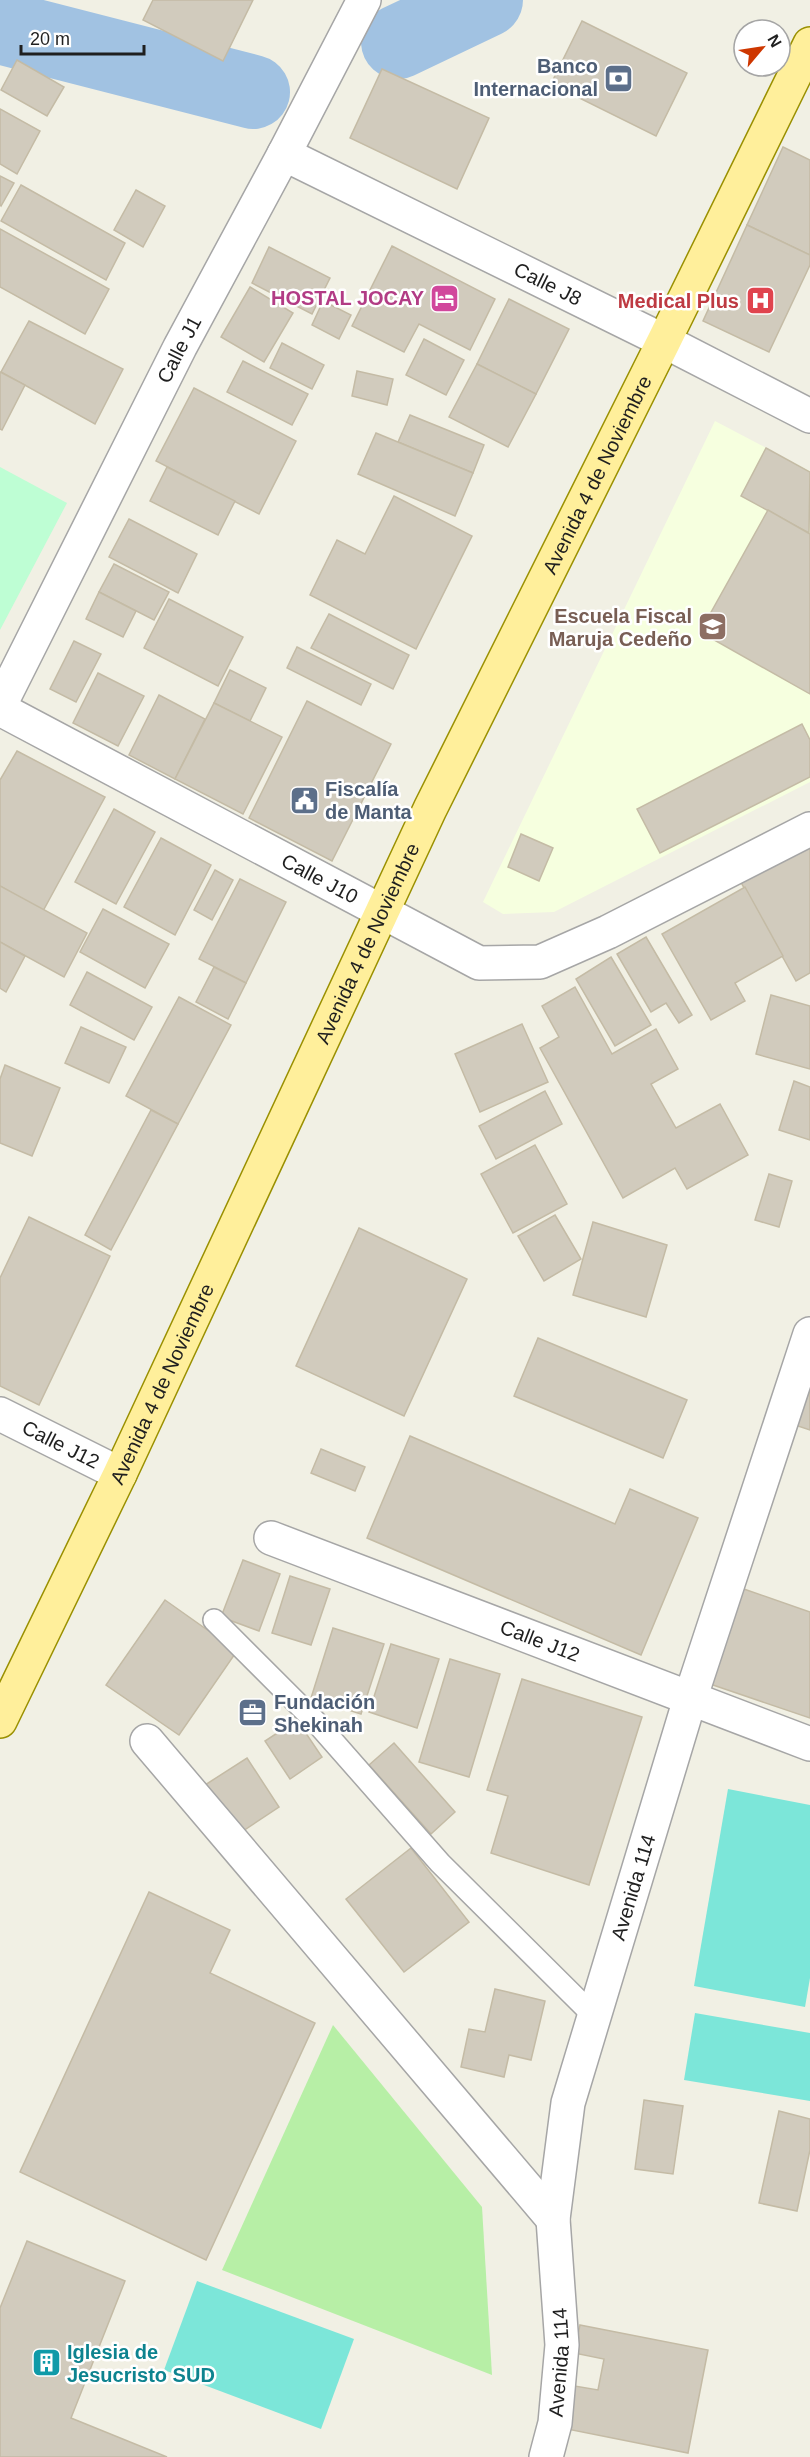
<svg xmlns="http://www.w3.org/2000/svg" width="810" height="2457" font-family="Arial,sans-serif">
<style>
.education{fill:#f6ffdf}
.grass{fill:#b7efa6}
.park{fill:#befed4}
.pitch{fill:#7ce6d9}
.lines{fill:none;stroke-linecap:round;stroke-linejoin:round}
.river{stroke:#a1c2e2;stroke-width:74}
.building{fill:#d1cbbd;stroke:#c4bba5;stroke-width:1.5}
.service-casing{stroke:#a6a6a6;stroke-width:24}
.minor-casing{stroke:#a6a6a6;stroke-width:36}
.tertiary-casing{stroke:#a6a6a6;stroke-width:36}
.primary-casing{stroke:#9a9000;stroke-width:36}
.service{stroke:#fff;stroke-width:21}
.minor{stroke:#fff;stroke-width:33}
.tertiary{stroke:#fff;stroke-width:33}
.primary{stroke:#ffef9b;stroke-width:33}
.labels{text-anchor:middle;stroke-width:5;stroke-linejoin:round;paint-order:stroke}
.service-label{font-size:20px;font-weight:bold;fill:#4e5e75;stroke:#fff;text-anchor:start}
.street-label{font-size:20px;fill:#1f1f1f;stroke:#fff}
.hotel-label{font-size:20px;font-weight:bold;fill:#b23c85;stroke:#fff;text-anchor:end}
.health-label{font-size:20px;font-weight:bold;fill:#be3a42;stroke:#fff;text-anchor:end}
.education-label{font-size:20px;font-weight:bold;fill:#785e54;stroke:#fff;text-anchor:end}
.culture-label{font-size:20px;font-weight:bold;fill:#0d838f;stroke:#fff;text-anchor:start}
</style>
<rect width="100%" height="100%" fill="#f1f0e4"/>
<path class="education" d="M715,421l95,50v311l-256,130 -51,2 -20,-12z"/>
<path class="grass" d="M333,2025l149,182 10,168 -270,-105z"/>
<path class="park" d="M0,467l67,36 -67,127z"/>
<g class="pitch">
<path d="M728,1789l82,16v173l-5,29 -111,-21z"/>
<path d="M695,2013l115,20v68l-126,-21z"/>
<path d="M197,2281l157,58 -33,90 -157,-59z"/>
</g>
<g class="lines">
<g class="river">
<path d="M0,27l253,65"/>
<path d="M398,42l88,-42"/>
</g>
</g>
<g class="building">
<path d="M153,0h100l-30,61 -80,-41z"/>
<path d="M582,21l105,52 -31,63 -105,-52z"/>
<path d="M17,60l47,27 -17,29 -46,-26z"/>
<path d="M382,69l107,49 -32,71 -107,-51z"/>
<path d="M0,109l40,22 -23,43 -17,-10z"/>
<path d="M783,147l27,13v95l-63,-30z"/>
<path d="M0,176l14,7 -13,23 -1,-1z"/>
<path d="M21,185l104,58 -19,37 -105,-59z"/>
<path d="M136,190l29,16 -22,41 -29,-17z"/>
<path d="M747,225l63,30v10l-41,87 -66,-31z"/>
<path d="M0,229l109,60 -24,45 -85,-47z"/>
<path d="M392,246l103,53 -25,51 -51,-26 -15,28 -52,-26z"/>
<path d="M269,247l61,31 -18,36 -60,-31z"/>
<path d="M250,287l43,26 -29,49 -43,-25z"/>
<path d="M509,299l60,30 -33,65 -59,-30z"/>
<path d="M323,301l28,14 -12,24 -27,-14z"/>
<path d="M29,321l94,48 -28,55 -94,-52z"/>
<path d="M424,339l40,21 -18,35 -40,-20z"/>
<path d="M282,343l42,22 -12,24 -42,-21z"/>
<path d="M243,361l65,33 -16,31 -65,-33z"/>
<path d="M477,364l59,30 -28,53 -59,-30z"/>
<path d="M357,371l36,8 -6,26 -35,-9z"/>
<path d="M0,372l25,13 -23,45 -2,-1z"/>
<path d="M194,388l102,53 -37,73 -103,-53z"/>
<path d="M410,415l74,30 -11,28 -75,-31z"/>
<path d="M376,433l97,40 -18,43 -97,-42z"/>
<path d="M766,448l44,24 -1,61 -68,-37z"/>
<path d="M167,467l68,34 -17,34 -68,-34z"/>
<path d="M394,496l78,40 -56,113 -106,-54 27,-55 28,14z"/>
<path d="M768,510l42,24v160l-110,-62z"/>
<path d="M129,519l68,35 -19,39 -69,-36z"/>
<path d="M114,564l55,28 -15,28 -55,-28z"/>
<path d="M99,592l37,19 -13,26 -37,-18z"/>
<path d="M169,599l74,38 -25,49 -74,-38z"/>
<path d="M329,614l80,41 -16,34 -82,-41z"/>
<path d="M74,641l27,13 -25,48 -26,-13z"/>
<path d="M297,647l74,37 -10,21 -74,-37z"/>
<path d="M230,670l36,18 -16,33 -36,-18z"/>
<path d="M98,673l46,23 -26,50 -45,-23z"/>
<path d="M159,695l46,24 -30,60 -46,-24z"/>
<path d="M307,701l84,43 -59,117 -83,-43z"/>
<path d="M214,703l68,34 -39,77 -68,-35z"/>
<path d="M802,724l8,16v37l-150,76 -23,-44z"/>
<path d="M17,751l88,46 -62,114 -43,-25v-106z"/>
<path d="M114,809l41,23 -39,72 -41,-22z"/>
<path d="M521,834l32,14 -14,33 -31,-14z"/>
<path d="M810,837v136l-14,8 -58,-104z"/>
<path d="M161,838l50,27 -36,70 -51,-28z"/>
<path d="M215,870l18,10 -21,40 -18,-10z"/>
<path d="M240,879l46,23 -40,81 -47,-24z"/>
<path d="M0,886l87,47 -23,44 -64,-35z"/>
<path d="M745,887l38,69 -48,27 10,18 -34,19 -49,-86z"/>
<path d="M103,909l66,35 -24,44 -65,-36z"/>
<path d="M646,937l46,78 -13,8 -13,-20 -15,9 -34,-58z"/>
<path d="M0,942l25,14 -19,36 -6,-4z"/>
<path d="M611,957l40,68 -36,21 -39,-67z"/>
<path d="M214,967l32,16 -18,36 -32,-17z"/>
<path d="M87,972l65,35 -18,33 -64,-35z"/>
<path d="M575,987l37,67 44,-25 22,40 -27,15 25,44 44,-24 28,51 -61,34 -12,-21 -52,30 -83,-150 19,-11 -17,-31z"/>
<path d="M771,995l39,11v63l-54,-15z"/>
<path d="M179,997l52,28 -53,99 -52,-28z"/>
<path d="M522,1024l26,58 -68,30 -25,-58z"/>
<path d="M81,1027l45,20 -17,36 -44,-20z"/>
<path d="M5,1065l55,23 -28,68 -32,-13v-64z"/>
<path d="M794,1081l16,6v53l-31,-10z"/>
<path d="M545,1091l17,33 -66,35 -17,-33z"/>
<path d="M151,1110l27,14 -67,126 -26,-15z"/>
<path d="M535,1145l32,59 -54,29 -32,-59z"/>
<path d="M769,1174l23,7 -13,46 -24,-7z"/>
<path d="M555,1215l26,44 -37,22 -26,-45z"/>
<path d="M29,1217l81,39 -71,149 -39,-19v-108z"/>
<path d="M593,1222l74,23 -21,72 -73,-22z"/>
<path d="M359,1228l108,51 -63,137 -108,-50z"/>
<path d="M538,1338l149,62 -24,58 -149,-62z"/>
<path d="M810,1372v58l-15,-5z"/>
<path d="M410,1436l205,88 15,-35 68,29 -57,137 -274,-117z"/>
<path d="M321,1449l44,18 -10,24 -44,-18z"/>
<path d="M243,1560l37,14 -21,57 -38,-14z"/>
<path d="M290,1576l40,13 -19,56 -39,-12z"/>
<path d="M741,1588l69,24v106l-100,-34z"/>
<path d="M165,1600l72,51 -58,84 -73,-50z"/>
<path d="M333,1628l51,16 -23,70 -50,-16z"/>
<path d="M391,1644l48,15 -22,69 -48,-16z"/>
<path d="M450,1659l50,15 -31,103 -50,-15z"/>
<path d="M522,1679l120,38 -53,168 -98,-32 17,-57 -21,-6z"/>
<path d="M297,1720l25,37 -32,22 -25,-38z"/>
<path d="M394,1743l61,69 -24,22 -62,-69z"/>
<path d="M247,1758l32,49 -42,28 -32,-50z"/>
<path d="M411,1848l58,74 -65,50 -58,-73z"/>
<path d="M149,1892l81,38 -20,43 105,50 -109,237 -186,-88z"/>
<path d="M495,1989l50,12 -14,59 -22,-5 -5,22 -43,-10 8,-38 16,3z"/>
<path d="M644,2100l39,6 -10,68 -38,-5z"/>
<path d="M779,2111l31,8v31l-13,61 -38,-8z"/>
<path d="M27,2241l98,40 -54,137 96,39h-167v-149z"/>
<path d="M580,2325l128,25 -20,103 -121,-24 8,-43 23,4 6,-31 -30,-6z"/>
</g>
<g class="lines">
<defs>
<path id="service" d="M214,1620l102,102 124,141 153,152"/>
<g id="minor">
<path id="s1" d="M284,154l380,187 146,75"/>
<path id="s2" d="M0,709l479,254 61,-1 68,-30 202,-103"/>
<path id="s3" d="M0,1414l120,60"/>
<path id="s4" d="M271,1538l539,206"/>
<path d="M147,1741l406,478"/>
<path id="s5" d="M546,2457l9,-34 7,-78 -9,-126 15,-116 122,-404 120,-365"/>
</g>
<g id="tertiary">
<path id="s6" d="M0,705l180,-358 104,-193 80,-154"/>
</g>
<g id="primary">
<path id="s7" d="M0,1721l120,-247 310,-665 234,-468 146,-297"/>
</g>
</defs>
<use href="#service" class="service-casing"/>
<use href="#minor" class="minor-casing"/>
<use href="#tertiary" class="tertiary-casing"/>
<use href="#primary" class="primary-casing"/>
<use href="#service" class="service"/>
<use href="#minor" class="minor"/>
<use href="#tertiary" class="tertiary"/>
<use href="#primary" class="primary"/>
</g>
<defs>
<symbol id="bank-square" viewBox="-11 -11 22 22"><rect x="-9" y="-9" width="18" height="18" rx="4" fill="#5c6f8a" stroke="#fff"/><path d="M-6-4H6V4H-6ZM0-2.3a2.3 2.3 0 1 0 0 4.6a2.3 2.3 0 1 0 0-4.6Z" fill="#fff"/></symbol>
<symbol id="hotel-square" viewBox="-11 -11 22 22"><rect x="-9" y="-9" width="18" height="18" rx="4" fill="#d1479c" stroke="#fff"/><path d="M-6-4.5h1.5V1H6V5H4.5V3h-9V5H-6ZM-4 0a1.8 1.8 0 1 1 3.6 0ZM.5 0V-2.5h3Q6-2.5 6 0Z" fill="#fff"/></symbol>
<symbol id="hospital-square" viewBox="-11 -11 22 22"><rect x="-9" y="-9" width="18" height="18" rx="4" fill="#e0444e" stroke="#fff"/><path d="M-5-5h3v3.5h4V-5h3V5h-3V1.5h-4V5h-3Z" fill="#fff"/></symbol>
<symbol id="school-square" viewBox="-11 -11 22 22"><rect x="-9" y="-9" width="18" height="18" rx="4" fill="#8d6e63" stroke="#fff"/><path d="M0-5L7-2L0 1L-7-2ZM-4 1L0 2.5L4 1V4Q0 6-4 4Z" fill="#fff"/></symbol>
<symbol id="civic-square" viewBox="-11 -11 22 22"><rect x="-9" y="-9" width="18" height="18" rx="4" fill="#5c6f8a" stroke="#fff"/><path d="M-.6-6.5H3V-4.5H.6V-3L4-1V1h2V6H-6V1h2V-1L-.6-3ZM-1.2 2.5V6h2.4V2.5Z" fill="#fff"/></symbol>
<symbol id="office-square" viewBox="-11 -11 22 22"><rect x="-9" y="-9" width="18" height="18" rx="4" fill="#5c6f8a" stroke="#fff"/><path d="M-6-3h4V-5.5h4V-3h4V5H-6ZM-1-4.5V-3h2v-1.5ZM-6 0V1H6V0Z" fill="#fff"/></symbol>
<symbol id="building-square" viewBox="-11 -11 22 22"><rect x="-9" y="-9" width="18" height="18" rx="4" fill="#0f9aa8" stroke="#fff"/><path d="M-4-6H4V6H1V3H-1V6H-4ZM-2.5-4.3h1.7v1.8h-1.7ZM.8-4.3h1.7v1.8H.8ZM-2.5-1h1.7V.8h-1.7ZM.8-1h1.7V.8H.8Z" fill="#fff"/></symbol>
</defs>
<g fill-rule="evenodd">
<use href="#bank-square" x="602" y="62" width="33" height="33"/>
<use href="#hotel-square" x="428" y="282" width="33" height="33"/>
<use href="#hospital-square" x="744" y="284" width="33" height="33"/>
<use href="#school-square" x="696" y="610" width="33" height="33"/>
<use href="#civic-square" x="288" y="784" width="33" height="33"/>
<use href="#office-square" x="236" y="1696" width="33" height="33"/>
<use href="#building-square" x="30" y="2346" width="33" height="33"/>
</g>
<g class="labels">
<g class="service-label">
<text x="598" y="73" text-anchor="end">Banco<tspan x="598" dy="23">Internacional</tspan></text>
<text x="325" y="796">Fiscalía<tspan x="325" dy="23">de Manta</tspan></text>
<text x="274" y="1709">Fundación<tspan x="274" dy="23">Shekinah</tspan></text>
</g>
<g class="street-label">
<text dy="7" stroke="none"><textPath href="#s1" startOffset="294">Calle J8</textPath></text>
<text dy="7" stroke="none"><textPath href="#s6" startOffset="398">Calle J1</textPath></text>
<text dy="7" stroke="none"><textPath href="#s7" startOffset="1382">Avenida 4 de Noviembre</textPath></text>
<text dy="7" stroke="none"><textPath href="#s2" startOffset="362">Calle J10</textPath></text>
<text dy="7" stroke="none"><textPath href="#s7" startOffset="860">Avenida 4 de Noviembre</textPath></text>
<text dy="7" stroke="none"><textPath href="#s7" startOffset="374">Avenida 4 de Noviembre</textPath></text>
<text dy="7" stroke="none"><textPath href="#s3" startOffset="68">Calle J12</textPath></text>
<text dy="7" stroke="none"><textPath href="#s4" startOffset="288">Calle J12</textPath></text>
<text dy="7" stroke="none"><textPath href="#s5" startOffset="582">Avenida 114</textPath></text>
<text dy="7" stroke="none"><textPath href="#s5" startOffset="96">Avenida 114</textPath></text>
</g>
<g class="hotel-label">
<text x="424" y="305">HOSTAL JOCAY</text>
</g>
<g class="health-label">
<text x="739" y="308">Medical Plus</text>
</g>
<g class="education-label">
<text x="692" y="623">Escuela Fiscal<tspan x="692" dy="23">Maruja Cedeño</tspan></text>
</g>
<g class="culture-label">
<text x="67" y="2359">Iglesia de<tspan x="67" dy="23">Jesucristo SUD</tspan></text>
</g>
</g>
<g transform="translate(762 48) rotate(61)"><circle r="28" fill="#ffffff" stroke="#a5a5a5" stroke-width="1.5"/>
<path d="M0-4.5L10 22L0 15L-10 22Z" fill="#ce3700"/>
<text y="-9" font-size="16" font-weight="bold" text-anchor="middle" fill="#1f1f1f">N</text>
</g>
<path d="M21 45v9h123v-9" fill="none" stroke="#1f1f1f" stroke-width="3"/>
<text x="30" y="45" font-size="18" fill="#1f1f1f" stroke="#ffffff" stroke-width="4.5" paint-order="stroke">20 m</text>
</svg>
